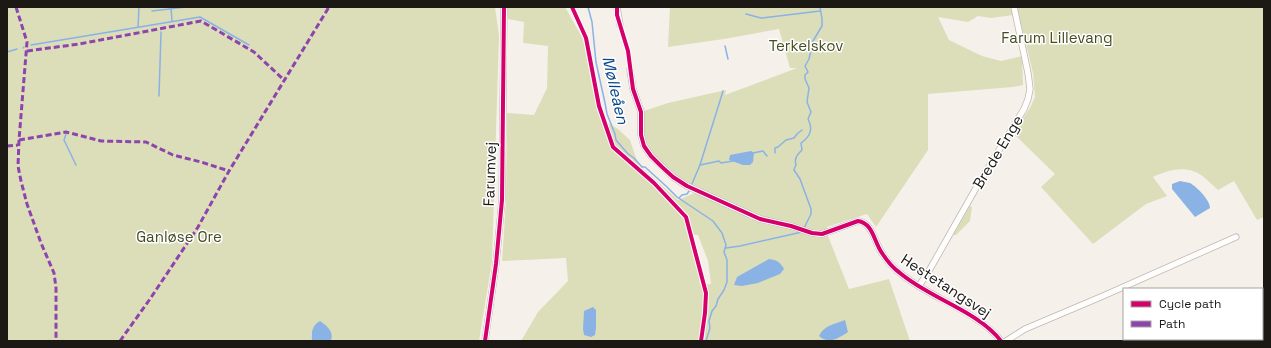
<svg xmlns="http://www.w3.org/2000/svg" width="1271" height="348" font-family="'Space Grotesk',sans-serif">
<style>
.green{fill:#dcdeba;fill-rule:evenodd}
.water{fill:#8ab2e5}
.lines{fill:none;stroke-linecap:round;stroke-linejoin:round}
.stream{stroke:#8ab2e5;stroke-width:1.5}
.minor-casing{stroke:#bdb8b4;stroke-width:7}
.minor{stroke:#fefdfc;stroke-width:5.5}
.quiet{stroke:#8e44ad;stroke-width:3;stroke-dasharray:6 3;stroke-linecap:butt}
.cycleway-casing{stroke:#fff;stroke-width:6}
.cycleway{stroke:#d6006c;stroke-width:4}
.labels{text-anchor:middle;stroke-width:3;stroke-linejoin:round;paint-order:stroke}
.park-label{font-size:15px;fill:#464b21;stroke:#fff}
.street-label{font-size:15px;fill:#1c1915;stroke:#fff}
.water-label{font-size:16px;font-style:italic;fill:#054689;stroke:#fff}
</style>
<rect width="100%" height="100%" fill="#f6f0eb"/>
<g class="green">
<path d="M7,7h488l4,28 -7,226 -13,80h-148l1,-2 -21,-6 1,8h-305z"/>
<path d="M507,7h58l18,32 9,47 9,33 17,10 12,11 8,24 40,36 17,-7 27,12 15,1 -52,-23 -13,-9 -22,-22 -7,-15v-23l1,-3 24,-8 58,-13 -1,5 72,-27h-7l-11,-39 -55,10 -56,8 2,-40h340l3,8 -22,3 -13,-2 -10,6 -30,-5 11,23 33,16 19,5 21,-5 1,29 -10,2 -85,7v56l-52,77 -9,-13 -40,13 1,9 21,53 40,-10 21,62h-389l17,-29 30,-31 -2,-23 -64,3 4,-60 1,-88 27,2 13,-27 1,-42 -25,-3 1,-21 -16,-3zM688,234l10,1 10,26 3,23 -11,1 -1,-9z"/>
<path d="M1017,7h247v210l-7,3 -23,-39 -16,9c-6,-5 -11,-11 -17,-15 -16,-10 -32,-5 -48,2l14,19 -21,8 -53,40 -52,-57 14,-13 -42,-41 17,-25 5,-11 -2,-24z"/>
<path d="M970,206l2,1 -2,14 -14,14h-3z"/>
</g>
<g class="water">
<path d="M751,151l3,2 -1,9 -3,3h-7l-14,-5 1,-5z"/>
<path d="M1180,181c3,1 7,1 10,2 7,4 20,17 20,25l-15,9 -23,-28v-5z"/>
<path d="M769,259c8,1 11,3 15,10l-4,5 -22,9 -16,3 -8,-1 3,-8z"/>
<path d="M593,307l3,3v18l-1,7 -4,2 -7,-2 -1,-6 1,-18z"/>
<path d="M845,320l3,12c-9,6 -19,13 -29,4 5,-11 16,-12 26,-16z"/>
<path d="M320,321c7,5 14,10 11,20h-19c-1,-8 0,-16 8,-20z"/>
</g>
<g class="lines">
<g class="stream">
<path d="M171,7l1,14"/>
<path d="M588,7l4,15 4,40 9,41 2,11 8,20 1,6 12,14 6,4 8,9h3l22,20 10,10 36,24 9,12 4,12 -2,7 3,8v22l-3,8 -6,9 -2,7 -4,5 -3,10 1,7 -4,13"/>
<path d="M152,11l34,-4"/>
<path d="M746,14l15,4 59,-7"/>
<path d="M138,27l1,-20"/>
<path d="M31,45l169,-28 49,28"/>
<path d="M725,46l3,13"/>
<path d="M23,48l1,-1"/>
<path d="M7,52l10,-3"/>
<path d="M159,96l2,-64"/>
<path d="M66,134l-2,6 12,25"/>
<path d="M753,153l10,-2 4,5"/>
<path d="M775,153v-5l3,-1 8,-7 8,-2 3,-4 5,-4"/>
<path d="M700,165l19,-4 2,2 12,-2"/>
<path d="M691,186l9,-21 23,-74"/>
<path d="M679,198l3,-3 5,-1 2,-3"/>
<path d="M804,228l7,-14v-5l-11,-30 -6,-9 1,-3 1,-2c-2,-7 1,-10 6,-15l-1,-7c10,-7 12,-14 7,-24l3,-7 -4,-10 2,-14 -4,-9v-4l3,-3 -3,-6 4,-7 4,-18 9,-15v-7l-2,-12"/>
<path d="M726,248l14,-2 62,-14"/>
</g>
<defs>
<g id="minor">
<path d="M617,7l3,18"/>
<path d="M630,70l3,19 8,23v23l3,11 7,10 22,21 14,9 73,33 31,7 21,7 10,1 36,-13c15,2 16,21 24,32 5,8 11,15 18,20 29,25 78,38 101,68"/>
<path d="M919,286l11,-17 46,-81 48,-79 4,-10 2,-10 -2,-16 -14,-66"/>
<path d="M485,341l11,-77 6,-64 2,-193"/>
<path d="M1006,341l19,-12 78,-33 133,-59"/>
</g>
</defs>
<use href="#minor" class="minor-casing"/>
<use href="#minor" class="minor"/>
<g class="quiet">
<path d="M16,7l11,35 -8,98 -1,26 3,15 6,23 14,39 13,30 2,15v53"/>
<path d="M27,51l52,-7 122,-23 53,31 30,28"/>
<path d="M19,140l47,-8 35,9 45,1 27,13 28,7 28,9"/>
<path d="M7,146l11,-1"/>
<path d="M120,341l30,-42 48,-72 31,-56 100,-164"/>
</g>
<defs>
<g id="cycleway">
<path d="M572,7l14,31 13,68 14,41 41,36 32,34 20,76 -1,20 -4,28"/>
<path d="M617,7v8l11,36 5,38 8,23v23l3,11 7,10 11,11 11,10 14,9 73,33 31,7 21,7 10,1 36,-13c15,2 16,21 24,32 5,8 11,15 18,20 29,25 78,38 101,68"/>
<path d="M485,341l11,-77 6,-64 2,-193"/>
</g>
</defs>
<use href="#cycleway" class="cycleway-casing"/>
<use href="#cycleway" class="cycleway"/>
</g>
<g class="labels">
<g class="park-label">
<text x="1057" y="43">Farum Lillevang</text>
<text x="806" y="51">Terkelskov</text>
<text x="179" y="242">Ganløse Ore</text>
</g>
<g class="street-label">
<text transform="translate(998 152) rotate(-59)" y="5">Brede Enge</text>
<text transform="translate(490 174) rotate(-88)" y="5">Farumvej</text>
<text transform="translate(946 286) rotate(33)" y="5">Hestetangsvej</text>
</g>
<g class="water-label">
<text transform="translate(616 90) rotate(77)" y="6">Mølleåen</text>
</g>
</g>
<rect width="1271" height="348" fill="none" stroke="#1c1915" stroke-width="16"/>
<rect x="1123" y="288" width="140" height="52" fill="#ffffff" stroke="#a4a3a1"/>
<rect x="1131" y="301" width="20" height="6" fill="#d6006c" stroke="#a4a3a1"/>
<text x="1159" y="308" font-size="12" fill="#1c1915">Cycle path</text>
<rect x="1131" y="321" width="20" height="6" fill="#8e44ad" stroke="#a4a3a1"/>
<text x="1159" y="328" font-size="12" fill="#1c1915">Path</text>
</svg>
